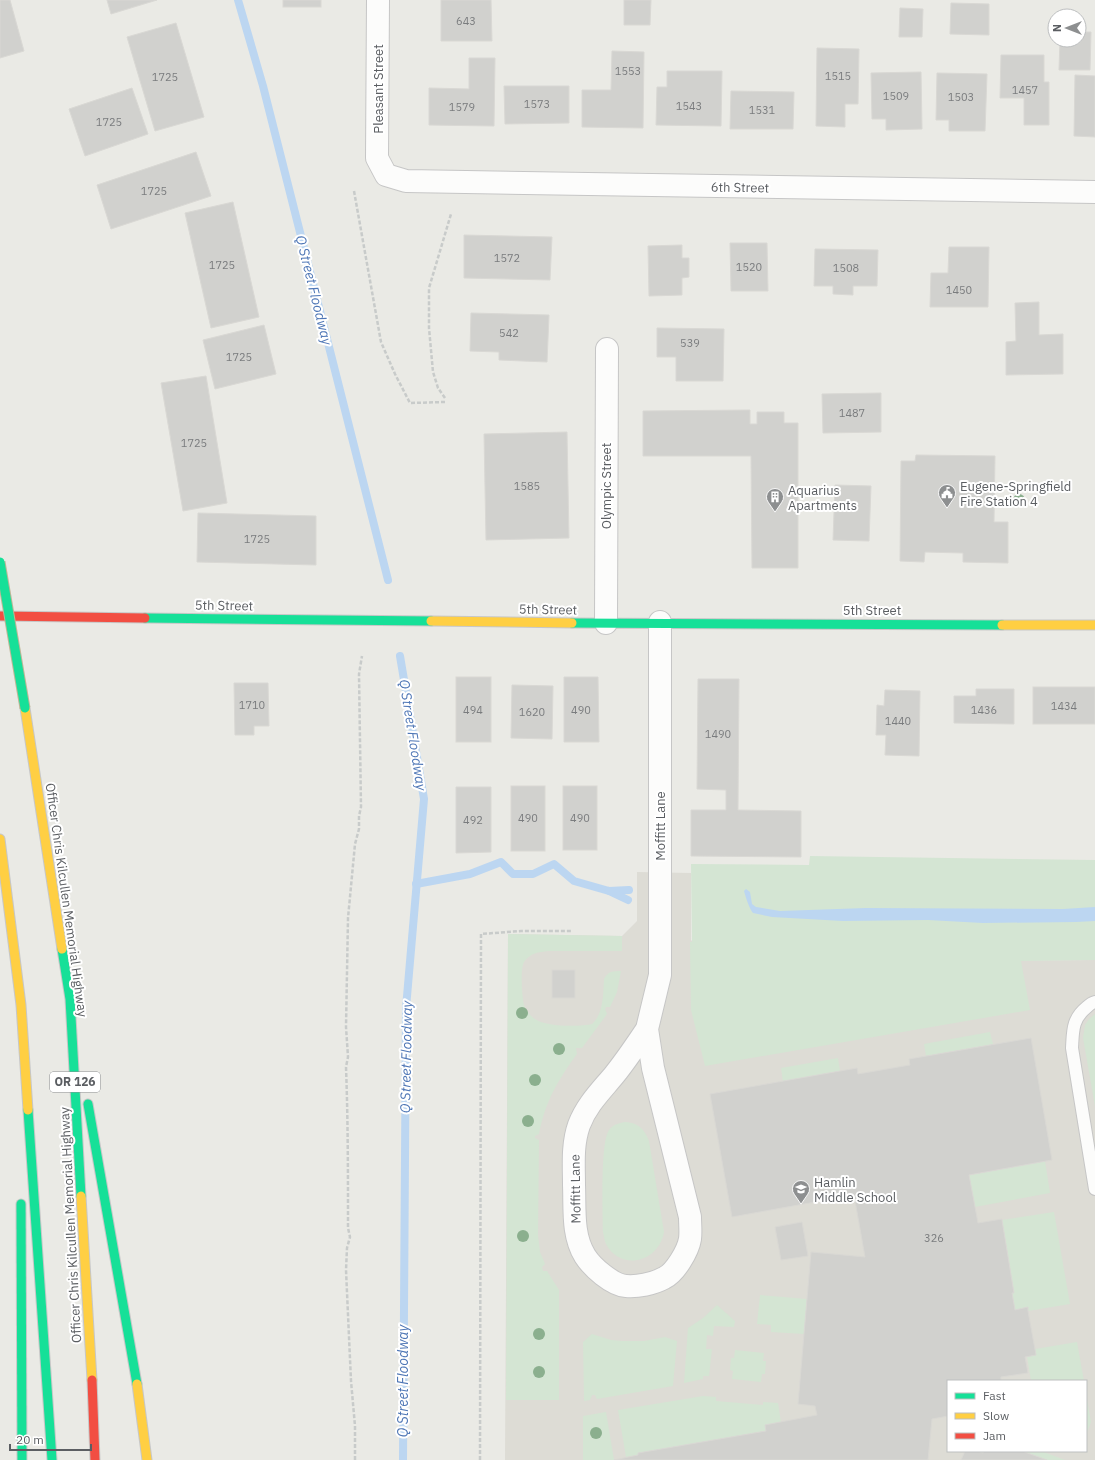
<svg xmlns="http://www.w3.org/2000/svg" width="1095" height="1460" font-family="'IBM Plex Sans',sans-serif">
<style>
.education{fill:#dddcd5;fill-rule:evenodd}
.green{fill:#d4e5d3}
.water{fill:#bcd6f1}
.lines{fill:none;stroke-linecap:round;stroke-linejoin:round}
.stream{stroke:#bcd6f1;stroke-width:8}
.building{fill:#d1d1ce;stroke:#d9d8d4}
.lane-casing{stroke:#c6c6c6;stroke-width:14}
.street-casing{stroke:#c6c6c6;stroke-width:24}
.fast-casing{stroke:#c7c7c7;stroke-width:11}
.slow-casing{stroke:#c7c7c7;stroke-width:11}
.jam-casing{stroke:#c7c7c7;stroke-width:11}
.path{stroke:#c8cbca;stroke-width:2.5;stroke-dasharray:4 2;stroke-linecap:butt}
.lane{stroke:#fcfcfb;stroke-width:12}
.street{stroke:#fcfcfb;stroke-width:22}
.fast{stroke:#16e098;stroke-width:9}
.slow{stroke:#ffcf43;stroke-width:9}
.jam{stroke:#f24e42;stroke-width:9}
.fast-bridge-casing{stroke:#bdb696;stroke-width:11;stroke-linecap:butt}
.fast-bridge{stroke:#16e098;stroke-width:9}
.tree{fill:#8baf8e}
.labels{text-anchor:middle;stroke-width:4;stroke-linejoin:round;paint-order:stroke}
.number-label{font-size:11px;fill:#7a7c7e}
.shield{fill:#fff;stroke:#8c8e91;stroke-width:1}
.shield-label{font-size:12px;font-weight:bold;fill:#5b5e62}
.street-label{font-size:13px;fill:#5b5e62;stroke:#fff}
.poi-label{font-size:13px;fill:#5b5e62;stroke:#fff;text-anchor:start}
.water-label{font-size:14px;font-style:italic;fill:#4f77b6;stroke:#fff}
</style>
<rect width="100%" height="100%" fill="#eaeae5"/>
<path class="education" d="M637,872l54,1v67l21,23 383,-3v500h-590l3,-526 114,2 15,-15zM948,1381h138v70h-138z"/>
<g class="green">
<path d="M810,856l285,4v100l-74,1 9,49 -325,56 -14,-56 -1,-68h2l-1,-78 118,1z"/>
<path d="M508,934l114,2v15h-74c-9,1 -18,2 -24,11 -4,7 -2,35 0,43 2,5 6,11 11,14 11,8 44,8 57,5 12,-11 11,-30 12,-45 4,-8 9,-8 17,-8l-4,21 -7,15h-4l-1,2 2,5 -25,34h-6l1,6c-19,26 -32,48 -38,80l-4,2v2l4,2 -1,95 2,17 5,12 -3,3 1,4h4l12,19v110h-53z"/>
<path d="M1095,1014v92l-12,-68 2,-13 4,-6z"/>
<path d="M990,1032l3,12 -67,12 -2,-12z"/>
<path d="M838,1058l2,13 -57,11 -2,-14z"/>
<path d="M625,1122c13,1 19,6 24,19l15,91c-5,30 -43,40 -58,12 -2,-4 -2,-8 -3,-12 0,-19 -3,-89 6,-102 4,-5 9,-7 16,-8z"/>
<path d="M1045,1161l5,32 -75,14 -6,-32z"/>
<path d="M1054,1212l16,92 -42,7 -1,-4 -12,3 -3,-17 2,-1 -12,-72z"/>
<path d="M760,1295l47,4 -3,35 -33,-2v-7l-14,-1z"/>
<path d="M717,1305l18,16 -1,6 -20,-1 -1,10 -6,-1 -1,14h6l-3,27h-6v3l-19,4 4,-55 15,-10z"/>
<path d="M592,1334l19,6 11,1h22l21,-4 12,4 -4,45 -76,13 -2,-4h-3l-2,5 -6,1 -1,-59z"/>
<path d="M1077,1342l7,39h-53l-4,-25 8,-7z"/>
<path d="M735,1350l29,3 -1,8h3l-1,13h-3l-1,8 -29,-3 1,-8 -3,-1 1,-12h3z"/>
<path d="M1086,1394l5,28 -5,13z"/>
<path d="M703,1396l13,1v4l47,4v-3l15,1 3,19 -16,3 1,6 -140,26 -8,-47z"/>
<path d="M606,1412l8,48h-31v-44z"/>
<path d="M1022,1451h19l24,9h-18z"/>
</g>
<path class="water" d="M746,889l4,3 2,12 4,3 24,4 86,-3 197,1 32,-2v14l-19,1 -93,1 -55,-3 -85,1 -71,-4 -19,-4c-4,-5 -7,-15 -9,-22z"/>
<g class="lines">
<g class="stream">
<path d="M238,0l25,86 125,494"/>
<path d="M400,656l24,143 -18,209 -3,452"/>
<path d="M416,884l54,-10 31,-12 12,12h20l21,-10 20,17 35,10 20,-1"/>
<path d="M609,891l19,9"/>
</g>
</g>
<g class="building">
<path d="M0,0h10l14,51 -24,7z"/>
<path d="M107,0h50l-46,14z"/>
<rect x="283" y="0" width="38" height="7"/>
<path d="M441,0h50l1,41h-51z"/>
<path d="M624,0h27l-1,25h-26z"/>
<path d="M951,3l38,1v31l-39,-1z"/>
<path d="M900,8l23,1 -1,28h-23z"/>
<path d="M176,23l28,94 -49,14 -28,-94z"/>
<path d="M1079,32h12l-1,38h-31l1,-30h19z"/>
<path d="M817,48l42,1 -1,55h-13v23l-29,-1z"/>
<path d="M612,51l32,1 -1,76 -61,-1v-37h29z"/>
<path d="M1001,55h43v27h5v43h-25v-27h-24z"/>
<path d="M469,58h26l-1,68 -65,-1v-37l40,1z"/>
<path d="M667,71h55l-1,55 -65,-1 1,-38h10z"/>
<path d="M921,72l1,57 -36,1v-11h-14l-1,-46z"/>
<path d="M937,73l50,1 -2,57h-36v-11h-13z"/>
<path d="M1075,75l20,1v61l-21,-1z"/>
<path d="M504,86h65v37l-64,1z"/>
<path d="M132,88l16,46 -63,22 -16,-47z"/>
<path d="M731,91l63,1 -1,37h-63z"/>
<path d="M196,152l15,44 -100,33 -14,-44z"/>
<path d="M233,202l26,115 -48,11 -26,-115z"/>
<path d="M464,235l88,2 -2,43 -86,-2z"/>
<path d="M730,243h37l1,48h-37z"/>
<path d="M682,245v13h7v19l-7,1v17l-33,1 -1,-50z"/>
<path d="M949,247h40l-1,60h-58l1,-34h17z"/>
<path d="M815,249l63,1 -1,36h-24v9l-20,-1v-8h-19z"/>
<path d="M1039,302v33l24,-1v40l-57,1v-33l10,-1 -1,-38z"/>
<path d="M471,313l78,2 -2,47 -48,-2v-8l-29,-1z"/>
<path d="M264,325l12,49 -61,15 -12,-49z"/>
<path d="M657,328l67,1 -1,52h-47v-24h-19z"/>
<path d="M206,376l21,127 -44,8 -22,-128z"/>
<path d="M881,393v39l-58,1 -1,-39z"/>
<path d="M750,410v14h7v-12h27v11h14v145h-46l-1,-112h-108v-45z"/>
<path d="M567,432l2,106 -83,2 -2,-106z"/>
<path d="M916,455l79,1 -1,66h14v41l-45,-1v-9l-38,-1 -1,10 -24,-1 1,-100h14z"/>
<path d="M835,485l36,1 -2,55 -36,-1z"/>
<path d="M198,513l118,3v49l-119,-3z"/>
<rect x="456" y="677" width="35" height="65"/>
<path d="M564,677h34l1,65h-35z"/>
<path d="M698,679h41l-1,131 63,1v46l-110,-1v-46h35v-20l-29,-1z"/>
<path d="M234,683h34l1,43h-15v9h-19z"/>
<path d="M512,685l41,1 -1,53 -41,-1z"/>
<rect x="1033" y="687" width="62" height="37"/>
<path d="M976,689h38v35l-60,-1v-27h22z"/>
<path d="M885,690l35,1 -1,65 -34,-1 1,-20h-10l1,-30 7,1z"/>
<rect x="511" y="786" width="34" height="65"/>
<rect x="563" y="786" width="34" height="64"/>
<path d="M456,787h35v65l-35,1z"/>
<rect x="552" y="970" width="23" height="28"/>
<path d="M1031,1038l21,122 -83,15 9,48 24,-4v1l12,73h-2l3,17 13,-3v4l8,44 -11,2 3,16 -27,4v4h-53v35l-16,3 -4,41h-314l24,-5v-2l128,-22 -1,-6 52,-10 -2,-9 -17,-2 13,-152 54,5 -11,-62 -122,22 -22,-123 147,-26 1,6 52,-9 -1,-6z"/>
<path d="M802,1222l6,34 -27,4 -6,-33z"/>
<path d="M965,1451h12l6,2 1,-2h38l25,9h-86z"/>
</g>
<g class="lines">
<defs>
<path id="lane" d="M1095,1002c-4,1 -5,2 -8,5 -15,12 -14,24 -15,41l23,141"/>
<g id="street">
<path d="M378,0l-1,158 9,17 20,6 689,11"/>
<path d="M606,623l1,-274"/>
<path d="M647,1029c-10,15 -20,30 -32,45 -13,16 -28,30 -36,51 -7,20 -5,40 -5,60 1,24 -2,50 11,71 7,11 27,29 41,30 11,1 27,-2 38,-8 11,-5 24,-27 26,-39 1,-7 0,-15 0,-22l-37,-149 -6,-39 13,-54v-353"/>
</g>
<g id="fast">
<path d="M145,618l286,3"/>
<path d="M572,623l430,2"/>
<path d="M62,949l8,50 11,197"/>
<path d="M88,1104l49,280"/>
<path d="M28,1110l24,350"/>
<path d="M21,1204l1,256"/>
</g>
<g id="slow">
<path d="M431,621l141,2"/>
<path d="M1002,625h93"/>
<path d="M25,708l37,241"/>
<path d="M0,839l21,166 7,105"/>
<path d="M81,1196l11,184"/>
<path d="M137,1384l10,76"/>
</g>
<g id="jam">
<path d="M0,616l145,2"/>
<path d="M92,1380l3,80"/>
</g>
</defs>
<use href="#lane" class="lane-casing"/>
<use href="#street" class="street-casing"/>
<use href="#fast" class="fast-casing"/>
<use href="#slow" class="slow-casing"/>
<use href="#jam" class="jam-casing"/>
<g class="path">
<path d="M354,191l27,151 14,32 15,29 35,-1"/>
<path d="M445,398l-7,-10 -5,-16 -4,-44v-40l22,-74"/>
<path d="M355,1460v-34l-4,-45 -5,-111 1,-22 3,-11 -2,-9c0,-53 0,-107 -2,-161l2,-10 -2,-30 2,-109 7,-74 4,-15v-13l2,-9 -2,-133 3,-18"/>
<path d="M480,1460l1,-526 40,-3h51"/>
</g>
<use href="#lane" class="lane"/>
<use href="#street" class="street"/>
<use href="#fast" class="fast"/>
<use href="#slow" class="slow"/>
<use href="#jam" class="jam"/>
<defs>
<path id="fast-bridge" d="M0,562l25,146"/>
</defs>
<use href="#fast-bridge" class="fast-bridge-casing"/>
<use href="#fast-bridge" class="fast-bridge"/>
</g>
<g class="tree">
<circle cx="1019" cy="500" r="6"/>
<circle cx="522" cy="1013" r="6"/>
<circle cx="559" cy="1049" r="6"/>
<circle cx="535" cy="1080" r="6"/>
<circle cx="528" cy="1121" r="6"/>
<circle cx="523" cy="1236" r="6"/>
<circle cx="539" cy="1334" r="6"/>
<circle cx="539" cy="1372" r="6"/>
<circle cx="596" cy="1433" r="6"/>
</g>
<defs>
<symbol id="civic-pin" viewBox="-11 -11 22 30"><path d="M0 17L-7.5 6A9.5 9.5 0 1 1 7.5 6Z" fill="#8d8f90" stroke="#fff"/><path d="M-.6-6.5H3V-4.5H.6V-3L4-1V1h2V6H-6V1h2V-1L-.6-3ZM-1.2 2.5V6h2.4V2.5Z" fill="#fff"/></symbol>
<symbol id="building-pin" viewBox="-11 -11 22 30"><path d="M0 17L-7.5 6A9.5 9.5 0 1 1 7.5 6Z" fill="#8d8f90" stroke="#fff"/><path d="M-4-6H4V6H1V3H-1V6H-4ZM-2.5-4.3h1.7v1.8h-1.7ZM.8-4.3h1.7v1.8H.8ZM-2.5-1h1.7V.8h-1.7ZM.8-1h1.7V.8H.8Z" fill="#fff"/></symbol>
<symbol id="school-pin" viewBox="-11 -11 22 30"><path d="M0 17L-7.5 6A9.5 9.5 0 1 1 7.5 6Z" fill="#8d8f90" stroke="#fff"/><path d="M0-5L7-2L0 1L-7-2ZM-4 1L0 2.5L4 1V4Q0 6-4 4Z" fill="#fff"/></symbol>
</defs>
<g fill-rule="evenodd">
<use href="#civic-pin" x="937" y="483" width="20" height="27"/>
<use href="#building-pin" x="765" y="487" width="20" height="27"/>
<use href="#school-pin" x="791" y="1179" width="20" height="27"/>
</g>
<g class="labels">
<g class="number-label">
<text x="466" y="25">643</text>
<text x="628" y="75">1553</text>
<text x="838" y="80">1515</text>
<text x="165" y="81">1725</text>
<text x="1025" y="94">1457</text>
<text x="896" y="100">1509</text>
<text x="961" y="101">1503</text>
<text x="537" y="108">1573</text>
<text x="689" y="110">1543</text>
<text x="462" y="111">1579</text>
<text x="762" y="114">1531</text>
<text x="109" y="126">1725</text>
<text x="154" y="195">1725</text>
<text x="507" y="262">1572</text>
<text x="222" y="269">1725</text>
<text x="749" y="271">1520</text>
<text x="846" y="272">1508</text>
<text x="959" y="294">1450</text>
<text x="509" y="337">542</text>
<text x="690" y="347">539</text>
<text x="239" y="361">1725</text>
<text x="852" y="417">1487</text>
<text x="194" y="447">1725</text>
<text x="527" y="490">1585</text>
<text x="257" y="543">1725</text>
<text x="252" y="709">1710</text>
<text x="1064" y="710">1434</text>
<text x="473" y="714">494</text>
<text x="581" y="714">490</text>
<text x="984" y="714">1436</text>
<text x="532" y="716">1620</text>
<text x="898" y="725">1440</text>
<text x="718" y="738">1490</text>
<text x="528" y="822">490</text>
<text x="580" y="822">490</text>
<text x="473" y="824">492</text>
<text x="934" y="1242">326</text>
</g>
<rect class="shield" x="50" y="1072" width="50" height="20" rx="3"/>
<g class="shield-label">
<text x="75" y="1086">OR 126</text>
</g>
<g class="street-label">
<text transform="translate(378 89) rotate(-90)" y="5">Pleasant Street</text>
<text transform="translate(740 187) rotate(1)" y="5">6th Street</text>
<text transform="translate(606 486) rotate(-90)" y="5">Olympic Street</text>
<text transform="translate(224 605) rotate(1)" y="5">5th Street</text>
<text transform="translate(548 609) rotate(1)" y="5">5th Street</text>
<text x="872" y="615">5th Street</text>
<text transform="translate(660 826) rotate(-90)" y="5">Moffitt Lane</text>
<text transform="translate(67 900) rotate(82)" y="5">Officer Chris Kilcullen Memorial Highway</text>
<text transform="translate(575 1189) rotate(-91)" y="5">Moffitt Lane</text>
<text transform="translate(70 1225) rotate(-93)" y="5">Officer Chris Kilcullen Memorial Highway</text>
</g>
<g class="poi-label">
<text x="960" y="491">Eugene-Springfield<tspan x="960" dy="15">Fire Station 4</tspan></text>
<text x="788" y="495">Aquarius<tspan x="788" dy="15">Apartments</tspan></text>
<text x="814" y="1187">Hamlin<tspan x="814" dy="15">Middle School</tspan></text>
</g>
<g class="water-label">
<text transform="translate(314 290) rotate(76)" y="5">Q Street Floodway</text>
<text transform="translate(413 735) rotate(81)" y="5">Q Street Floodway</text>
<text transform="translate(406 1057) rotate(-89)" y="5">Q Street Floodway</text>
<text transform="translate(403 1381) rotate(-90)" y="5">Q Street Floodway</text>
</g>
</g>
<rect x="947" y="1380" width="140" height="72" fill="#ffffff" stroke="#bdbfc0"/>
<rect x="955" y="1393" width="20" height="6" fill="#16e098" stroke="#bdbfc0"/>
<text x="983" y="1400" font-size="12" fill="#5b5e62">Fast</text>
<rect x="955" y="1413" width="20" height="6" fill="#ffcf43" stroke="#bdbfc0"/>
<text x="983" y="1420" font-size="12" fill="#5b5e62">Slow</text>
<rect x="955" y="1433" width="20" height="6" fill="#f24e42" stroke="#bdbfc0"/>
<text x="983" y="1440" font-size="12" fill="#5b5e62">Jam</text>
<g transform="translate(1067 28) rotate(270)"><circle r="19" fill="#ffffff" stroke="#bdbfc0"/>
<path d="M0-3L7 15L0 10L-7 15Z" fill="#8d8f90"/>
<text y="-6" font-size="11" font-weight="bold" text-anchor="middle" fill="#5b5e62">N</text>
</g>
<path d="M10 1444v6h81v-6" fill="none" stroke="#5b5e62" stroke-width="2"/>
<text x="16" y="1444" font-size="12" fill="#5b5e62" stroke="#ffffff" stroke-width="3" paint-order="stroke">20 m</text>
</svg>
